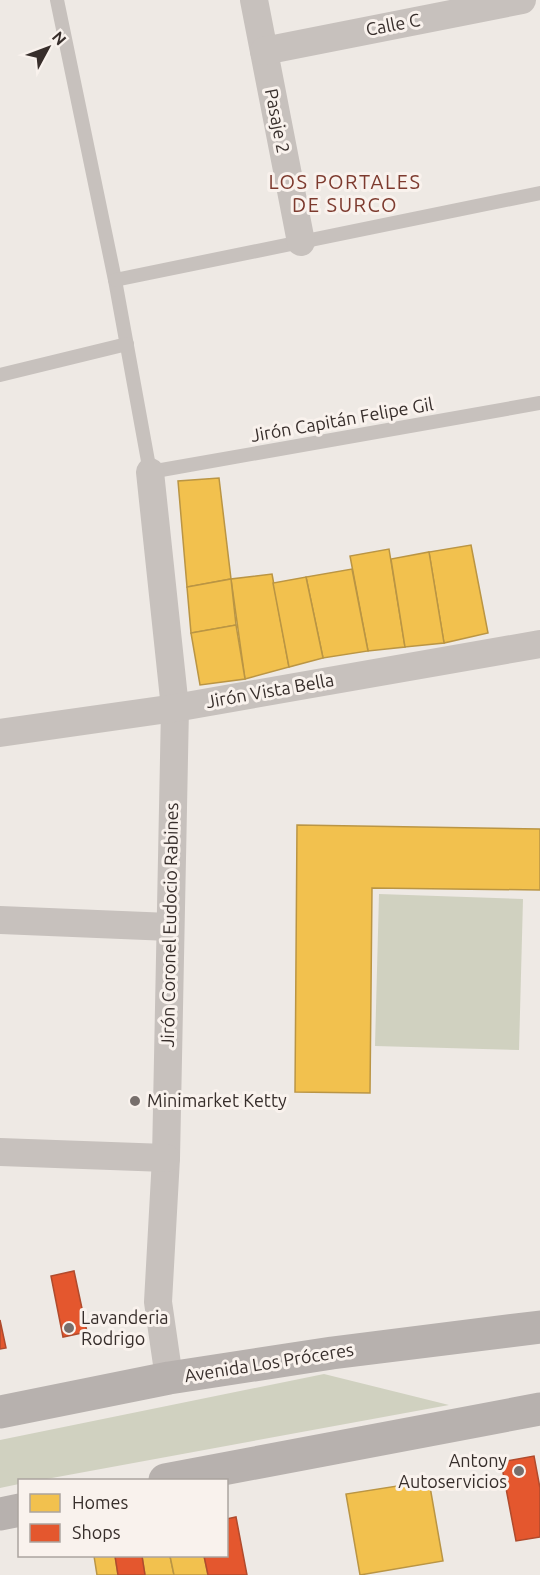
<svg xmlns="http://www.w3.org/2000/svg" width="540" height="1575" font-family="Ubuntu,sans-serif">
<style>
.green{fill:#d0d1c0}
.homes{fill:#f2c14e;stroke:#ba9544;stroke-width:1.5}
.shops{fill:#e4572e;stroke:#b04b2d;stroke-width:1.5}
.lines{fill:none;stroke-linecap:round;stroke-linejoin:round}
.lane{stroke:#c7c1bd;stroke-width:14}
.street{stroke:#c7c1bd;stroke-width:28}
.secondary{stroke:#b7b1ae;stroke-width:33}
.poi-dot{fill:#776f6c;stroke:#f9f2ed;stroke-width:2}
.labels{text-anchor:middle;stroke-width:6;stroke-linejoin:round;paint-order:stroke}
.street-label{font-size:18px;fill:#372e2b;stroke:#f9f2ed}
.poi-label{font-size:18px;fill:#372e2b;stroke:#f9f2ed;text-anchor:start}
.neighbourhood-label{font-size:20px;letter-spacing:1.5px;fill:#7d3a2e;stroke:#f9f2ed}
</style>
<rect width="100%" height="100%" fill="#eee9e4"/>
<g class="green">
<path d="M379,894l144,5 -4,151 -144,-4z"/>
<path d="M324,1374l125,31 -408,75h-21l-1,4 -19,4v-48z"/>
</g>
<g class="homes">
<path d="M219,478l12,101 -44,8 -9,-106z"/>
<path d="M471,545l17,88 -44,10 -15,-91z"/>
<path d="M389,549l16,98 -37,4 -18,-95z"/>
<path d="M429,552l15,91 -39,4 -14,-88z"/>
<path d="M352,569l16,82 -45,7 -17,-81z"/>
<path d="M272,574l17,93 -44,12 -14,-100z"/>
<path d="M306,577l17,81 -34,9 -16,-84z"/>
<path d="M231,579l5,46 -45,8 -4,-46z"/>
<path d="M236,625l9,54 -45,6 -9,-52z"/>
<path d="M297,825l243,4v61l-168,-2 -2,205 -75,-1z"/>
<path d="M429,1481l14,80 -83,14 -14,-81z"/>
<path d="M94,1556h21l3,19h-21z"/>
<path d="M142,1556h28l4,19h-29z"/>
<path d="M170,1556h34l4,19h-34z"/>
</g>
<g class="shops">
<path d="M74,1271l13,61 -24,5 -12,-61z"/>
<path d="M0,1320l6,28 -6,1z"/>
<path d="M534,1456l6,32v49l-24,4 -15,-79z"/>
<path d="M236,1517l11,58h-39l-4,-19h22v-37z"/>
<path d="M115,1556h27l3,19h-27z"/>
</g>
<g class="lines">
<g class="lane">
<path d="M57,0l58,280 35,192 390,-69"/>
<path d="M115,280l425,-87"/>
<path d="M0,375l127,-31"/>
</g>
<g class="street">
<path d="M254,0l47,242"/>
<path d="M264,51l258,-51"/>
<path d="M150,472l25,236 -9,450 -8,144 11,76"/>
<path d="M0,733l175,-25 365,-64"/>
<path d="M0,920l170,7"/>
<path d="M0,1152l166,6"/>
</g>
<g class="secondary">
<path d="M0,1412l169,-34 163,-25 208,-26"/>
<path d="M165,1480l375,-71"/>
<path d="M0,1514l20,-4"/>
</g>
</g>
<g class="poi-dot">
<circle cx="135" cy="1101" r="6"/>
<circle cx="69" cy="1328" r="6"/>
<circle cx="519" cy="1471" r="6"/>
</g>
<g class="labels">
<g class="street-label">
<text transform="translate(393 25) rotate(-11)" y="6">Calle C</text>
<text transform="translate(277 121) rotate(79)" y="6">Pasaje 2</text>
<text transform="translate(342 420) rotate(-10)" y="6">Jirón Capitán Felipe Gil</text>
<text transform="translate(270 691) rotate(-10)" y="6">Jirón Vista Bella</text>
<text transform="translate(170 925) rotate(-89)" y="6">Jirón Coronel Eudocio Rabines</text>
<text transform="translate(269 1363) rotate(-9)" y="6">Avenida Los Próceres</text>
</g>
<g class="poi-label">
<text x="147" y="1107">Minimarket Ketty</text>
<text x="81" y="1324">Lavanderia<tspan x="81" dy="21">Rodrigo</tspan></text>
<text x="507" y="1467" text-anchor="end">Antony<tspan x="507" dy="21">Autoservicios</tspan></text>
</g>
<g class="neighbourhood-label">
<text x="345" y="189">LOS PORTALES<tspan x="345" dy="23">DE SURCO</tspan></text>
</g>
</g>
<rect x="18" y="1479" width="210" height="78" fill="#f9f2ed" stroke="#aba49f" stroke-width="1.5"/>
<rect x="30" y="1494" width="30" height="18" fill="#f2c14e" stroke="#aba49f" stroke-width="1.5"/>
<text x="72" y="1509" font-size="18" fill="#372e2b">Homes</text>
<rect x="30" y="1524" width="30" height="18" fill="#e4572e" stroke="#aba49f" stroke-width="1.5"/>
<text x="72" y="1539" font-size="18" fill="#372e2b">Shops</text>
<g transform="translate(48 48) rotate(49)" stroke="#f9f2ed" stroke-width="4.5" paint-order="stroke">
<path d="M0-4.5L10 22L0 15L-10 22Z" fill="#372e2b"/>
<text y="-9" font-size="16" font-weight="bold" text-anchor="middle" fill="#372e2b">N</text>
</g>
</svg>
